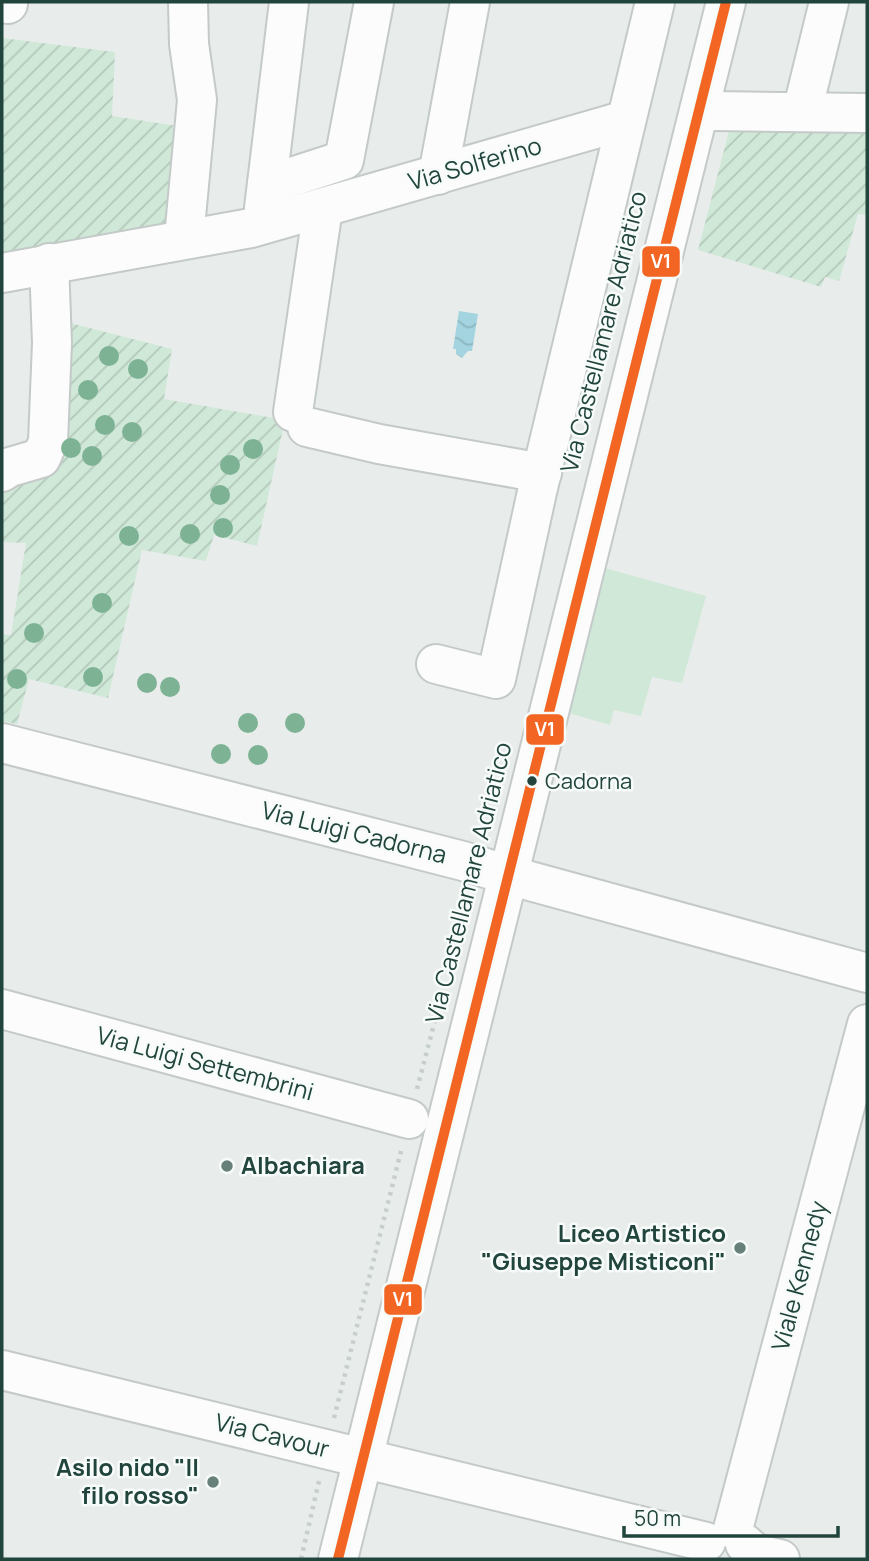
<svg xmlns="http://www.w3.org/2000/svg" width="869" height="1561" font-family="Manrope,sans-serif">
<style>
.grass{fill:#d0e8d8}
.garden{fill:url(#garden-furrows)}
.water{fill:url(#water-waves)}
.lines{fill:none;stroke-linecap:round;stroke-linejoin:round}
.minor-casing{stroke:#c4cac8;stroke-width:42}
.path{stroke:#c6cfcd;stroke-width:4.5;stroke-dasharray:3.5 5;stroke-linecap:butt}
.minor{stroke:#fcfcfc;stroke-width:38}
.bus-1-casing{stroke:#f7fbf9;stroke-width:16}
.bus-1{stroke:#f26522;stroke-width:10}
.tree{fill:#7db295}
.bus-dot{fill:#21453d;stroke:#f7fbf9;stroke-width:2.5}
.poi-dot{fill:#67807a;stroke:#f7fbf9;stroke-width:2.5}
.labels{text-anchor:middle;stroke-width:5;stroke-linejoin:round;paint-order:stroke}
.bus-label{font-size:22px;fill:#21453d;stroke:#f7fbf9;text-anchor:start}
.street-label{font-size:24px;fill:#21453d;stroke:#f7fbf9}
.poi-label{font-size:24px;font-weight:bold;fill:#21453d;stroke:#f7fbf9;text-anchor:end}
.line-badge{stroke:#f7fbf9;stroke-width:2.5}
.badge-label{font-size:19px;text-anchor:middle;font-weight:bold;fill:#fff}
</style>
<defs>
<pattern id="garden-furrows" width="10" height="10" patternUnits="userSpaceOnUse" patternTransform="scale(1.75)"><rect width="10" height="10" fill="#d0e8d8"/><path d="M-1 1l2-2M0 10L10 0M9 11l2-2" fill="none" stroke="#b2c8ba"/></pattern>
<pattern id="water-waves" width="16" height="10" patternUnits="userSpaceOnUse" patternTransform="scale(1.75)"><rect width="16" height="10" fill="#a4d4e0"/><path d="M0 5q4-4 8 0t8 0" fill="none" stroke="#8db7c1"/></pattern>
</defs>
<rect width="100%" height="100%" fill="#e8edeb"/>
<path class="grass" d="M601,567l105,29 -24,87 -30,-6 -11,39 -27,-6 -4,15 -45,-13z"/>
<g class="garden">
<path d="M2,38l113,14 -3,64 66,10 -10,109 -166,25z"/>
<path d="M730,127l137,5v83l-9,-1 -19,67 -14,-4 -4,10 -123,-37z"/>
<path d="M62,321l110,28 -8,50 121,21 -28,126 -43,-11 -8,26 -64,-11 -34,148 -79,-19 -12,45 -15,-3v-87l9,1 15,-92 -24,-1v-57l31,-16z"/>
</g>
<path class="water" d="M459,311l19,3 -6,37h-4l-6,7 -6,-4v-5h-3z"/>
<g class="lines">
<defs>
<g id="minor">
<path d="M2,3l6,1v-2"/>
<path d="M714,111l153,2"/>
<path d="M802,112l27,-110"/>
<path d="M438,175l32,-173"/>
<path d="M267,185l77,-25 30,-158"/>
<path d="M264,208l25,-206"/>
<path d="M184,238l13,-138 -8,-56 -1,-42"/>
<path d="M2,273l249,-45 375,-108"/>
<path d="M293,412l30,-204"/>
<path d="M307,427l72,17 163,29"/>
<path d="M2,472l8,-5 31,-9 7,-16 4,-99 -3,-80"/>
<path d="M436,664l60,15 41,-187 118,-490"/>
<path d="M2,743l461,118 45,14 359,98"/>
<path d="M2,1009l407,110"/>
<path d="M2,1370l704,172"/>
<path d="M733,1529l134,-505"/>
<path d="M745,1544l11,10 24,5"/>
<path d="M338,1559l388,-1557"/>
</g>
</defs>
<use href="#minor" class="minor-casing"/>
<g class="path">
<path d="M417,1089l21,-80"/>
<path d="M334,1418l67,-267"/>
<path d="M301,1559l18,-78"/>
</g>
<use href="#minor" class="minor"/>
<defs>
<path id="bus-1" d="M338,1559l388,-1557"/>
</defs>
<use href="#bus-1" class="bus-1-casing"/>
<use href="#bus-1" class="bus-1"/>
</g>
<g class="tree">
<circle cx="109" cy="356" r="10"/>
<circle cx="138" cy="369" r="10"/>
<circle cx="88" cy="390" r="10"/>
<circle cx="105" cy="425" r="10"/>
<circle cx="132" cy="432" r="10"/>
<circle cx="71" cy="448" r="10"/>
<circle cx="253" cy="449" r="10"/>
<circle cx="92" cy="456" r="10"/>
<circle cx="230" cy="465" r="10"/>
<circle cx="220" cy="495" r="10"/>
<circle cx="223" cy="528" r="10"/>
<circle cx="190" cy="534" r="10"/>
<circle cx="129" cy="536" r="10"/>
<circle cx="102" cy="603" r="10"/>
<circle cx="34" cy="633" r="10"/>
<circle cx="93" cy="677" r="10"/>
<circle cx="17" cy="679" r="10"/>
<circle cx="147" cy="683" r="10"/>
<circle cx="170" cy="687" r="10"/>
<circle cx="248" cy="723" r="10"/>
<circle cx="295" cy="723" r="10"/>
<circle cx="221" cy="754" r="10"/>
<circle cx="258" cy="755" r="10"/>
</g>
<circle class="bus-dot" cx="532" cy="781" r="6"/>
<g class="poi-dot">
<circle cx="227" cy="1166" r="7"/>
<circle cx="740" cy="1248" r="7"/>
<circle cx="213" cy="1482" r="7"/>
</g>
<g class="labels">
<g class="bus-label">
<text x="545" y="789">Cadorna</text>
</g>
<g class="street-label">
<text transform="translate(475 164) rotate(-16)" y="8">Via Solferino</text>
<text transform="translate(604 332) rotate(-76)" y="8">Via Castellamare Adriatico</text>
<text transform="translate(354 833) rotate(14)" y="8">Via Luigi Cadorna</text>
<text transform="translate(469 883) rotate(-76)" y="8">Via Castellamare Adriatico</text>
<text transform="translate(205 1064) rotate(15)" y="8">Via Luigi Settembrini</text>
<text transform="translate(800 1276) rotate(-75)" y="8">Viale Kennedy</text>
<text transform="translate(272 1436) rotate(14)" y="8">Via Cavour</text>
</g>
<g class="poi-label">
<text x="241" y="1174" text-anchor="start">Albachiara</text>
<text x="726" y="1242">Liceo Artistico<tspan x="726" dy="28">"Giuseppe Misticoni"</tspan></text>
<text x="199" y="1476">Asilo nido "Il<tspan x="199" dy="28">filo rosso"</tspan></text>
</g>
</g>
<g class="line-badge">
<rect x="641" y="245" width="40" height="33" rx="7" fill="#f26522"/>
<rect x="525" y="713" width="40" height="33" rx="7" fill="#f26522"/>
<rect x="383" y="1283" width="40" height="33" rx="7" fill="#f26522"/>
</g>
<g class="badge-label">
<text x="661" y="268">V1</text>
<text x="545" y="736">V1</text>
<text x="403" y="1306">V1</text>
</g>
<rect width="869" height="1561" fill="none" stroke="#21453d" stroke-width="7"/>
<path d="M624 1526v10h214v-10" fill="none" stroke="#21453d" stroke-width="3.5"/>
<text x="634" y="1526" font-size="21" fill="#21453d" stroke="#f7fbf9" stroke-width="5" paint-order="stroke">50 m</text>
</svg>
